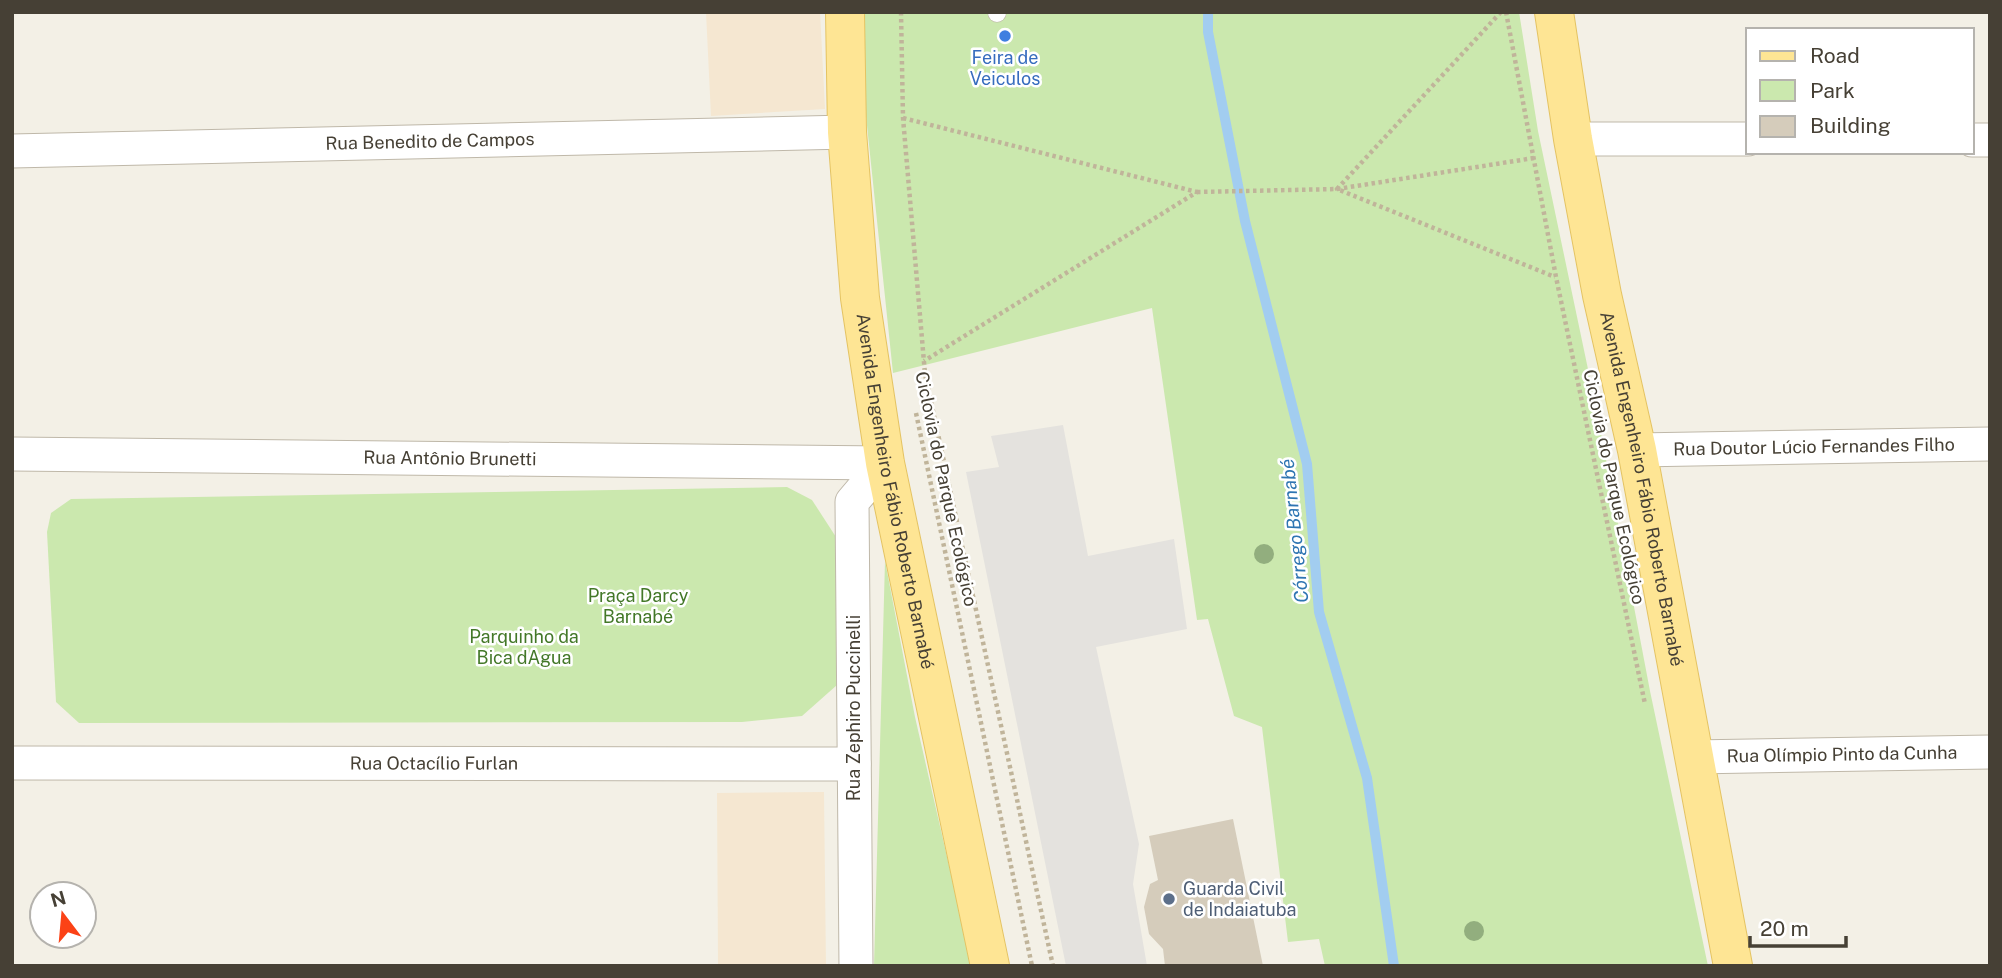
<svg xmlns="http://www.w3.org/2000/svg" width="2002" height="978" font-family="'Public Sans',sans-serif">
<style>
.commercial{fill:#f5e7d1}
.green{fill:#cbe8ae}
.parking{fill:#e4e2de}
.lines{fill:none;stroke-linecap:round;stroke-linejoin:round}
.stream{stroke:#a2cdf0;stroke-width:10}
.building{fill:#d5ccbb}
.lane-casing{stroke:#bfb8a9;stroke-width:19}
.street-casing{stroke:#bfb8a9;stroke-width:35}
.primary-casing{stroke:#e4c363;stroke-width:40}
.path{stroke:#c0b49a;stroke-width:4.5;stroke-dasharray:3.5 3.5;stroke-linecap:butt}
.lane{stroke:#fff;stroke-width:18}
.street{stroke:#fff;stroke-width:33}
.primary{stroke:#fee594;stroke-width:38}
.tree{fill:#92ae7e}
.shop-dot{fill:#3f7fe0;stroke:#fff;stroke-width:2.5}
.service-dot{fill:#5c6f8a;stroke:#fff;stroke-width:2.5}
.labels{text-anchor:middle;stroke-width:5;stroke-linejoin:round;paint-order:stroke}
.shop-label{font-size:18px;fill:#366cbe;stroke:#fff}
.street-label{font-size:18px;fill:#464035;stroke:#fff}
.park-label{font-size:18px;fill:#437828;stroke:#fff}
.service-label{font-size:18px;fill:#4e5e75;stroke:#fff;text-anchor:start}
.water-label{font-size:19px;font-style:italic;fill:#2e75b2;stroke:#fff}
</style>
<rect width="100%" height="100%" fill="#f3f0e6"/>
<g class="commercial">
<path d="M706,12h114l5,97 -114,7z"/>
<path d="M824,792l2,174h-108l-1,-173z"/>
</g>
<g class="green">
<path d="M863,12h656l19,119 59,281 53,279 58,275h-383l-6,-27 -31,3 -26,-215 -28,-11 -26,-97 -11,1 -45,-312 -259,65 -29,-276z"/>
<path d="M787,487l25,13 24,37 1,148 -35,31 -60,6 -663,1 -23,-21 -9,-170 4,-19 20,-14z"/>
<path d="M885,561l30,156 57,249h-98z"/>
</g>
<path class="parking" d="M1063,425l25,131 86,-17 13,90 -91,18 43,197 -6,40 14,82h-81l-100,-494 33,-5 -8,-31z"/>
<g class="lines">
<path class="stream" d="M1208,12v20l37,189 62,243 12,148 48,166 27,188"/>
</g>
<path class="building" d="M1233,819l30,147h-98l-2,-17 -14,-15 -5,-27 6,-23 8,-4 -9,-44z"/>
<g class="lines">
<defs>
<path id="lane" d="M997,13v-1"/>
<g id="street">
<path d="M1573,139h175"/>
<path d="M1972,140h18"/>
<path id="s1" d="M12,151l835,-19"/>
<path id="s2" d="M1637,450l353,-6"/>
<path id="s3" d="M12,454l873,9"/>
<path id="s4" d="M1693,757l297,-5"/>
<path id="s5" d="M12,763l842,1"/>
<path d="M856,966l-4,-464 33,-39"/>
</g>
<g id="primary">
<path id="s6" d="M845,12l2,120 13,166 25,165 105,503"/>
<path id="s7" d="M1554,12l19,127 29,156 35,155 96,516"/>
</g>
</defs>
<use href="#lane" class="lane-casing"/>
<use href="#street" class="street-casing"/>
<use href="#primary" class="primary-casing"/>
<g class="path">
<path d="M901,12l2,106 22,256 128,592"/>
<path d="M1501,12l-164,177 218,88"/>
<path d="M1506,12l50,265 89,427"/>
<path d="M903,118l294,74 -273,169"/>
<path d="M1197,192l140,-3 197,-31"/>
<path d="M916,413l116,553"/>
</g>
<use href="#lane" class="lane"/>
<use href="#street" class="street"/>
<use href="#primary" class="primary"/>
</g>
<g class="tree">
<circle cx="1264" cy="554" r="10"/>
<circle cx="1474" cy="931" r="10"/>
</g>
<circle class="shop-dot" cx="1005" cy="36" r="7"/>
<circle class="service-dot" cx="1169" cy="899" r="7"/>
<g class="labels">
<g class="shop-label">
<text x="1005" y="64">Feira de<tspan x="1005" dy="21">Veiculos</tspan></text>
</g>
<g class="street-label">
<text dy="6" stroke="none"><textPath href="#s1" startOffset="418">Rua Benedito de Campos</textPath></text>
<text dy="6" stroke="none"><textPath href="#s2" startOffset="177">Rua Doutor Lúcio Fernandes Filho</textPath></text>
<text dy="6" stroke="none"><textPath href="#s3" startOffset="438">Rua Antônio Brunetti</textPath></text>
<text transform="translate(1614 487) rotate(78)" y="6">Ciclovia do Parque Ecológico</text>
<text transform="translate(946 489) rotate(78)" y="6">Ciclovia do Parque Ecológico</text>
<text dy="6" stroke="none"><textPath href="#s7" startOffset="485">Avenida Engenheiro Fábio Roberto Barnabé</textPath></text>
<text dy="6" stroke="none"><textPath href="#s6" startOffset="483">Avenida Engenheiro Fábio Roberto Barnabé</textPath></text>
<text transform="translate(854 708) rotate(-90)" y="6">Rua Zephiro Puccinelli</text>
<text dy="6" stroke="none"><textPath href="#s4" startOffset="149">Rua Olímpio Pinto da Cunha</textPath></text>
<text dy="6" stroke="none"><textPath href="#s5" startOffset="422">Rua Octacílio Furlan</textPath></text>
</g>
<g class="park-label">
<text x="638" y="602">Praça Darcy<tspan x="638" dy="21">Barnabé</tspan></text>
<text x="524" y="643">Parquinho da<tspan x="524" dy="21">Bica dAgua</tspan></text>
</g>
<g class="service-label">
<text x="1183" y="895">Guarda Civil<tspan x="1183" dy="21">de Indaiatuba</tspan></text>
</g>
<g class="water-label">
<text transform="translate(1294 531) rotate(-96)" y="7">Córrego Barnabé</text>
</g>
</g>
<rect width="2002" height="978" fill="none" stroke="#464035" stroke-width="28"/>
<rect x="1746" y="28" width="228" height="126" fill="#ffffff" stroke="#b5b3ae" stroke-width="2"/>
<rect x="1760" y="51" width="35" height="10" fill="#fee594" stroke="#b5b3ae" stroke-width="2"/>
<text x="1810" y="63" font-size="21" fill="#464035">Road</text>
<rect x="1760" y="80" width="35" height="21" fill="#cbe8ae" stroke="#b5b3ae" stroke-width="2"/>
<text x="1810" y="98" font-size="21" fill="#464035">Park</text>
<rect x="1760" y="116" width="35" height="21" fill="#d5ccbb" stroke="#b5b3ae" stroke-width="2"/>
<text x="1810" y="133" font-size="21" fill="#464035">Building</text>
<g transform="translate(63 915) rotate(344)"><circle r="33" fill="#ffffff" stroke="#b5b3ae" stroke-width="2"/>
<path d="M0-5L12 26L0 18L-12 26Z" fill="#fb4216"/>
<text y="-10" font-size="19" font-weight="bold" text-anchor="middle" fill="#464035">N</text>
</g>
<path d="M1750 936v10h96v-10" fill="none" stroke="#464035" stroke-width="3.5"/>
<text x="1760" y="936" font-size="21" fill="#464035" stroke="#ffffff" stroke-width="5" paint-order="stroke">20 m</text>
</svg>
